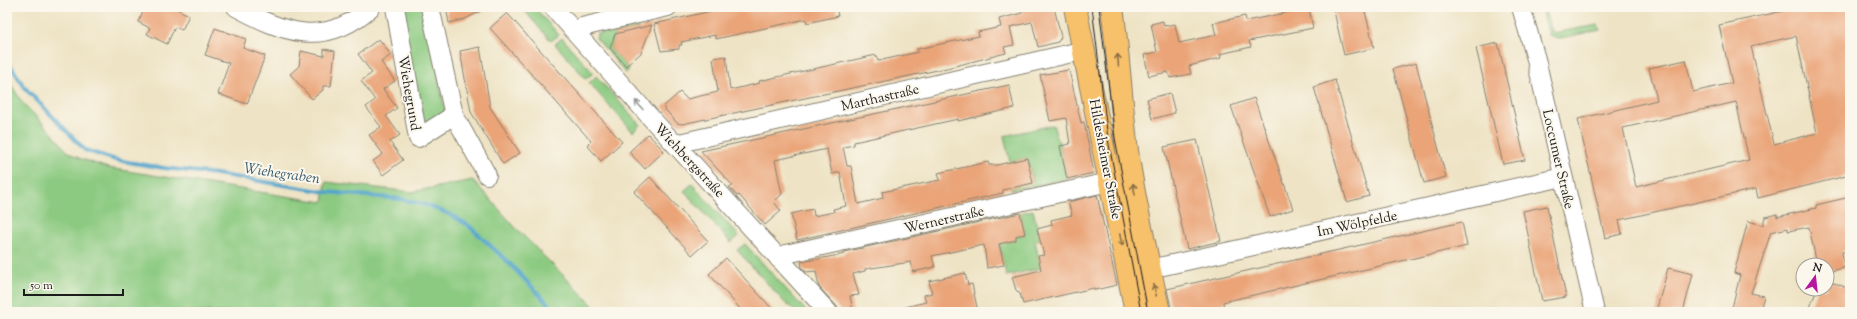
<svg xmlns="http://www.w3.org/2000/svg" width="1857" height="319" font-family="'Sorts Mill Goudy',serif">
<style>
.green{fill:#8cca81;stroke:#54734e}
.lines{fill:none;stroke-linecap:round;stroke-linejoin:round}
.stream{stroke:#51a4cc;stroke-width:4}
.building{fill:#eaa478;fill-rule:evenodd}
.minor-casing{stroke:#858070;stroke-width:20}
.major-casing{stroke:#858070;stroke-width:24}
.minor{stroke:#fff;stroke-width:18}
.major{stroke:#f7c06b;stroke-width:22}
.tram{stroke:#1c1c1c;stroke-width:1}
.oneway{stroke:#8a6e44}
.oneway2{stroke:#999}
.labels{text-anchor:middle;stroke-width:4;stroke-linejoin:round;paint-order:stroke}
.street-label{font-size:14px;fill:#1c1c1c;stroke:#fbf7ec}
.water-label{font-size:15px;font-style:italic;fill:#34596b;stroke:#fbf7ec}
</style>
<rect width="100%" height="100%" fill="#fbf7ec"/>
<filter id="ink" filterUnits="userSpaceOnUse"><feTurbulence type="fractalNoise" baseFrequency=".025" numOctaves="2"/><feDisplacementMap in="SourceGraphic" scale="8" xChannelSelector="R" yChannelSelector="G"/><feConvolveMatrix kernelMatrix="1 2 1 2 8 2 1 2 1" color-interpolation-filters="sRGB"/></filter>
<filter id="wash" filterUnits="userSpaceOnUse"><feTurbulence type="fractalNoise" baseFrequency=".012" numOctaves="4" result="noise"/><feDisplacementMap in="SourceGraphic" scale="16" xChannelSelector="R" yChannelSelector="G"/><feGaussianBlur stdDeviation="0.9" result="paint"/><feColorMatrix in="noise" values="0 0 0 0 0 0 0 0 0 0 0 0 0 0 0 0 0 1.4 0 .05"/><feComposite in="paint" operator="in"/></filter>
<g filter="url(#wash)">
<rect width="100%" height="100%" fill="#eee3c5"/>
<g class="green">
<path d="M400,7h24l22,108 -20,10 -6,-6z"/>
<path d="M521,7h13l25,28 -8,6z"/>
<path d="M1541,7h2l10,26 45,-8 3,5 -45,9 -7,-4z"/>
<path d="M637,24l1,4 -23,6 -5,14 19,21 -3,4 -30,-35 1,-4z"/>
<path d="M562,38l31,35 -7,6 -31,-35z"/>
<path d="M596,76l44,49 -7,7 -44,-49z"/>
<path d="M7,78l15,24 32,33 14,17 11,6 29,10 215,34 3,-20 86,10 61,-12 42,47 85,85h-593z"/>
<path d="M1053,125l7,21 7,33 -54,11 -3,-2 23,-6 -6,-24 -17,4 -6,-26z"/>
<path d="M692,184l47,52 -8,7 -47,-52z"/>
<path d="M1033,210l7,29 -5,2 6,27 -35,8 -6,-30 -4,-5 10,1 10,-2v-4l9,-2 -5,-21z"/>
<path d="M745,244l62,68h-10l-12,-9 -48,-53z"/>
</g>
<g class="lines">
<path class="stream" d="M7,60l18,28 60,62 31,10 48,8 52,6 111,18 73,7 27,6 24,10 17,10 41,38 47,49"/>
</g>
<g id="blocks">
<g class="building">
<path d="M145,7h28l16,8 -7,15 -7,-3 -8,17 -20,-10 3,-6 -12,-6z"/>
<path d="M446,7h43l-24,12 -16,4z"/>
<path d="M729,7h107l2,9 -31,7 -1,-4 -90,20 -1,-4 -34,7 1,3h-3v4l-18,2 -7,-27z"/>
<path d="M1021,7h33l7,30 -3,5 -20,5 -6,-25 -22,5 4,18 -10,2 2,6 -59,15 -265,56 -5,-1 -14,-16 17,-15 7,7 31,-7 -5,-34 13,-2 4,34 30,-7 -1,-2 117,-26 2,6 40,-9 -1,-3 62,-13 -1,-4 23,-5 -2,-8 23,-6z"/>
<path d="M1333,7h31l10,41 -30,7z"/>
<path d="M1802,7h48v168l-92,23 -2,-9 -137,31 3,14 -17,4 -27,-119 79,-19 -8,-32 37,-8 7,32 39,-9 -13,-58zM1796,36l21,97 -43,11 -23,-98zM1736,102l13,58 -113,27 -13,-59z"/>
<path d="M1309,8l4,20 -64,13 2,6 -31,7 1,4 -32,8 2,8 -21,4 -2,-6 -19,4 -5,-21 13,-3 -6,-28 12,-3 1,5 11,-2 4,19 37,-8 -3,-12 32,-7 1,5z"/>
<path d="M507,13l115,129 -21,19 -14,-16 4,-4 -101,-113z"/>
<path d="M652,25l-11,28 -15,13 -16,-18 5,-14z"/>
<path d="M215,28l31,11 -3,9 22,8 -18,48 -29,-10 11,-31 -24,-8z"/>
<path d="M379,39l12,16 -10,7 14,19 -12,8 14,19 -11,8 14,19 -10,7 13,18 -20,15 -10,-14 10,-7 -14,-19 12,-8 -15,-20 9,-7 -14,-19 11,-8 -14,-19z"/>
<path d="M1498,43l27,117 -22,4 -27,-116z"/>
<path d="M480,47l10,60 30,46 -17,11 -32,-52 -11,-61z"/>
<path d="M324,49l11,2 -4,35h-8v4l-11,9 -22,-25 9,-8 2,-15 23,5z"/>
<path d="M1416,63l30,114 -22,6 -31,-114z"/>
<path d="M1069,70l12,53 3,-1 10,51 -27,6 -7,-33 10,-2 -4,-26 -16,3 -10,-46z"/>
<path d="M1335,80l34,116 -22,6 -33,-115z"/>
<path d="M1009,85l5,23 -56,13v-2l-104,23v3l-11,2 4,19h4l7,38 25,-6 -1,-6 58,-12 -2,-7 50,-11 1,3h8l30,-7 6,25 -30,7v3l-206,47 -6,-26 22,-5 1,7 20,-4 -1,-3 13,-3 -6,-34 -8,2 -5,-25 -52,11 7,34 -8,8 7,9 -16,14 -26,-30 -2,1 -8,-9 4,-1 -32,-35z"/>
<path d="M1170,93l5,20 -23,6 -5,-20z"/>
<path d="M1254,98l39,111 -23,8 -39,-111z"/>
<path d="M648,134l16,17 -19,18 -16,-17z"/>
<path d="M1197,140l24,101 -34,8 -23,-102z"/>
<path d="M650,177l58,64 -16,14 -58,-63z"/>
<path d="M1097,195l20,90 -22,5 -1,-2 -71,16 -3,-10 -4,-4 -4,-13 29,-7 -3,-14 6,-1 -7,-26 15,-4 -1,-5 21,-5 -4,-13z"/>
<path d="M1850,197v54l-8,1 2,16 -17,4v-7h-10l-8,-38 -21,4v-3l-17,4 -20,61 13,3 -3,11 -3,-1 -1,6h-26l9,-37 -6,-2 14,-52 15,4 2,-8 12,-3v3l39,-9v-3z"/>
<path d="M1547,206l19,91 -24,4 -19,-90z"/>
<path d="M1020,213l5,21 -9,2v4l-17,4 5,21 -17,3 -3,-23 -52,11 3,11 -22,5 -2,-10 -46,7v2l-12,3 6,21 -9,1 3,16h-11l-23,-25 -3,-16 -10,1 -4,-4 -1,-6 44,-8 -1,-2z"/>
<path d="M1462,222l5,24 -244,56 1,7 -14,3h-38l-5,-23z"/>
<path d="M726,258l49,54h-32l-34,-38z"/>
<path d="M1668,268l25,6 -10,38h-27z"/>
<path d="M965,273l3,12 4,-1 6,28h-76l-1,-4 25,-6 -2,-7 8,-2 -3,-12z"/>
<path d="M1827,280l23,9v11l-4,12h-29l-8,-2 8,-21h10z"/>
</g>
</g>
</g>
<g filter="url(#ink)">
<use href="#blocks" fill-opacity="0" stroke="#858070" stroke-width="1"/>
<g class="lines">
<defs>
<g id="minor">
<path d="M236,7c48,26 89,42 135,0"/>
<path d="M395,7l23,131 36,-23"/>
<path d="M430,7l24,108 33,60"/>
<path d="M553,7l98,111 177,194"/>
<path d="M1521,7l15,52 59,253"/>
<path d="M576,32l6,-5 86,-20"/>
<path d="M675,144l410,-94"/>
<path d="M779,259l7,-5 323,-72"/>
<path d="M1150,269l413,-92"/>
</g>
<g id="major">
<path d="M1075,7l61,305"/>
<path d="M1112,7c7,50 9,100 16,151 8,51 20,103 31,154"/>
</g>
</defs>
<use href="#minor" class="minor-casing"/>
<use href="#major" class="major-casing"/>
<use href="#minor" class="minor"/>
<use href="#major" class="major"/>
<g class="tram">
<path d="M1092,7l16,132 33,173"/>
<path d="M1099,7l16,131 33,174"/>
</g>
</g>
<defs><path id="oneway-shaft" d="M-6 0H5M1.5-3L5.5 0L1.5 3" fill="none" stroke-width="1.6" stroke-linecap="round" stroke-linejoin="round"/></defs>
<g class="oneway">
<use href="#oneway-shaft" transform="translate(1118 60) rotate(-94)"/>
<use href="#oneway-shaft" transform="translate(1134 189) rotate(-101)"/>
<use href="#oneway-shaft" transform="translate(1121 240) rotate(78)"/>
<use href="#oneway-shaft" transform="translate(1155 290) rotate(-102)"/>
</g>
<use class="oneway2" href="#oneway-shaft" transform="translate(639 105) rotate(-131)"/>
</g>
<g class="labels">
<g class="street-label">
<text transform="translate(410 93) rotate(80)" y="5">Wiehegrund</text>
<text transform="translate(880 97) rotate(-13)" y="5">Marthastraße</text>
<text transform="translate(1106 159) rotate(79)" y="5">Hildesheimer Straße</text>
<text transform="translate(1559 159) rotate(77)" y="5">Loccumer Straße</text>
<text transform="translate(690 160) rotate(47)" y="5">Wiehbergstraße</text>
<text transform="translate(944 219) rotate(-13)" y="5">Wernerstraße</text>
<text transform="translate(1357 223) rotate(-12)" y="5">Im Wölpfelde</text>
</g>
<g class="water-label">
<text transform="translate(282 173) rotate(8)" y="5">Wiehegraben</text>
</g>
</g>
<rect width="1857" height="319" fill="none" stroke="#fbf7ec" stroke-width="24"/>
<g transform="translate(1815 277) rotate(15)"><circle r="19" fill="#fbf7ec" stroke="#a29f99"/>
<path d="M0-3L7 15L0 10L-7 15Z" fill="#b5179e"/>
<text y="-6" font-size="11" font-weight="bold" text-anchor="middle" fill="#1c1c1c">N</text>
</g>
<path d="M24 289v6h99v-6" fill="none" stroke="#1c1c1c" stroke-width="2"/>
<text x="30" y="289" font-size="12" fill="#1c1c1c" stroke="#fbf7ec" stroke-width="3" paint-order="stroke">50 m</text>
</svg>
